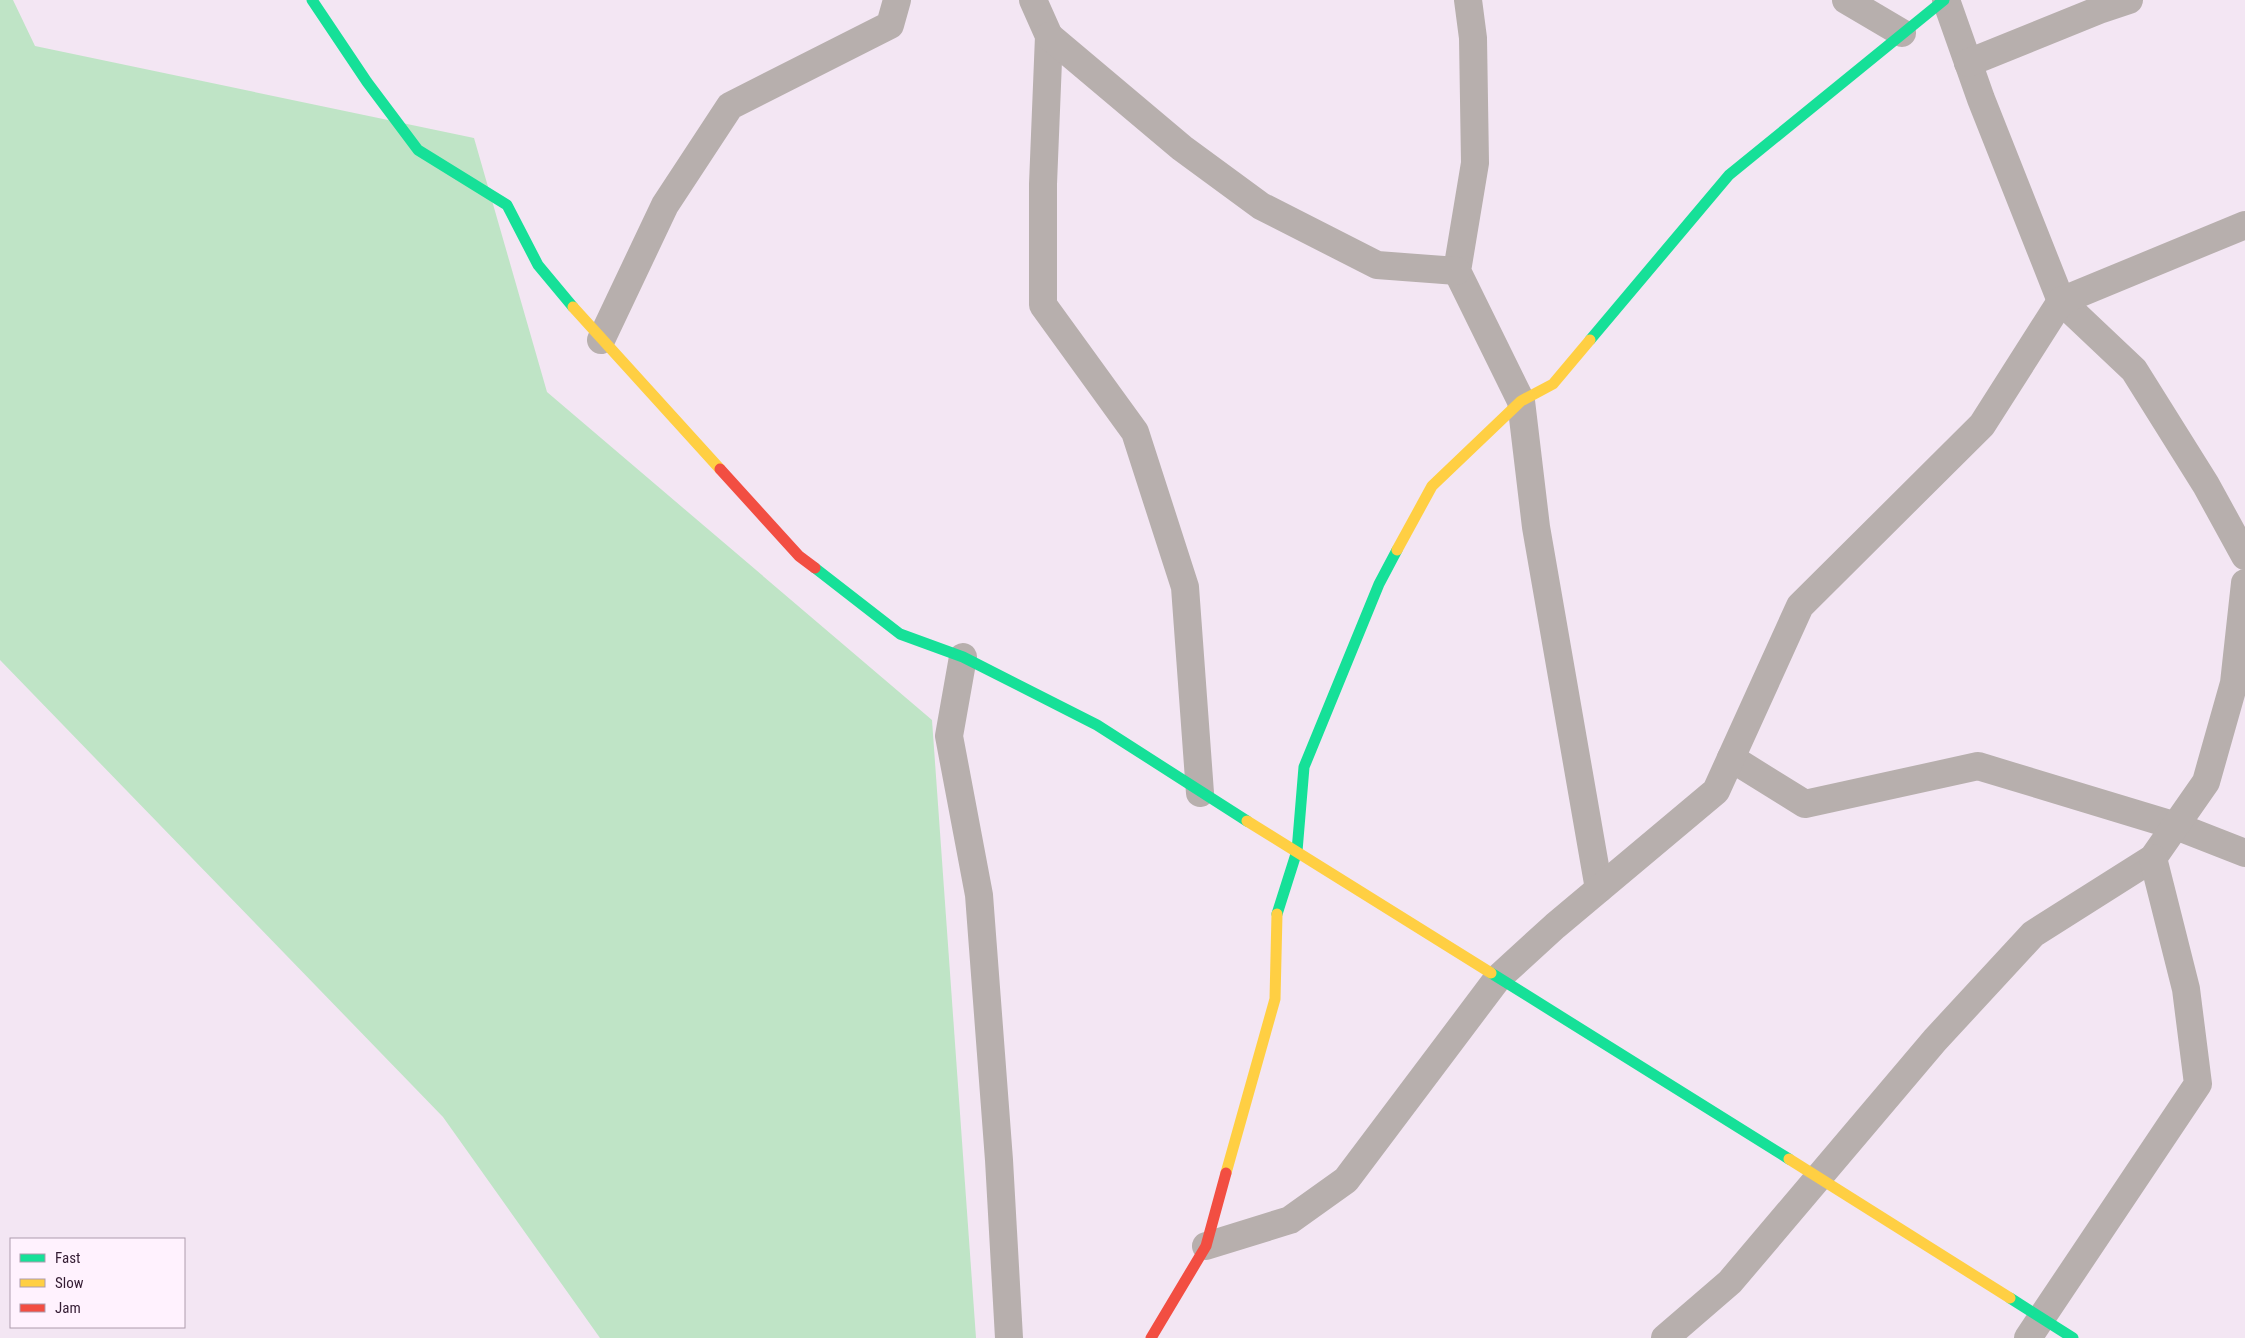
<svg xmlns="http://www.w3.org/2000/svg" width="2245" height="1338" font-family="'Roboto Condensed',sans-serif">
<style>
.grass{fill:#bfe4c6}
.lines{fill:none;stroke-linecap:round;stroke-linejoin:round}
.street{stroke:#b7afad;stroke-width:28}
.fast{stroke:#16e098;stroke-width:11}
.slow{stroke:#ffcf43;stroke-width:11}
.jam{stroke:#f24e42;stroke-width:11}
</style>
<rect width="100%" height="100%" fill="#f3e6f3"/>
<path class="grass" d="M0,0h13l22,46 439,92 73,254 385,328 44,618h-376l-157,-221 -443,-457z"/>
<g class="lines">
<g class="street">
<path d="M1033,0l16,36 -6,148v121l92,127 50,155 15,206"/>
<path d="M1468,0l5,38 2,125 -18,108 64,130 15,126 63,362"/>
<path d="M1846,0l56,33"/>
<path d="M1946,0l35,99 80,202 73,69 72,115 39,71"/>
<path d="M1049,36l133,112 79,58 116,59 80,6"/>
<path d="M1968,63l131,-53 30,-10"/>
<path d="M601,340l64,-135 65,-99 160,-81 7,-25"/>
<path d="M963,657l-14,79 30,159 20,265 10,178"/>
<path d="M1731,758l74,46 173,-38 198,60 69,27"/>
<path d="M1206,1246l84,-26 56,-40 152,-202 57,-52 161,-135 84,-185 182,-181 79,-124 184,-76"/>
<path d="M1665,1338l65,-56 205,-242 98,-106 120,-76 53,-76 28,-99 11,-100"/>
<path d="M2028,1338l170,-254 -12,-95 -33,-131"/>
</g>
<g class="fast">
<path d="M312,0l55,82 51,68 89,55 31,60 35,42"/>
<path d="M1590,340l139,-165 215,-175"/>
<path d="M815,568l85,66 63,23 134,68 150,96"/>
<path d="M1277,914l20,-63 7,-84 75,-183 18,-34"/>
<path d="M1491,973l298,186"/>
<path d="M2010,1298l63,40"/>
</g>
<g class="slow">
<path d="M573,307l147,162"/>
<path d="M1397,550l35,-64 89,-85 32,-17 37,-44"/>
<path d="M1247,821l244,152"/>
<path d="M1789,1159l221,139"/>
<path d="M1226,1173l49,-174 2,-85"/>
</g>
<g class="jam">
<path d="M720,469l79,87 16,12"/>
<path d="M1151,1338l55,-92 20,-73"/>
</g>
</g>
<rect x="10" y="1238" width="175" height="90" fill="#fff2fe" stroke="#ae9cad"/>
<rect x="20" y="1254" width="25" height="8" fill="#16e098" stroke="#ae9cad"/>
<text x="55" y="1263" font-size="15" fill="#341c33">Fast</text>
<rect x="20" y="1279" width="25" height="8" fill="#ffcf43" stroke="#ae9cad"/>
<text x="55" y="1288" font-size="15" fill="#341c33">Slow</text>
<rect x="20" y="1304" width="25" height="8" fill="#f24e42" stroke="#ae9cad"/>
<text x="55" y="1313" font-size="15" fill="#341c33">Jam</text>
</svg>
